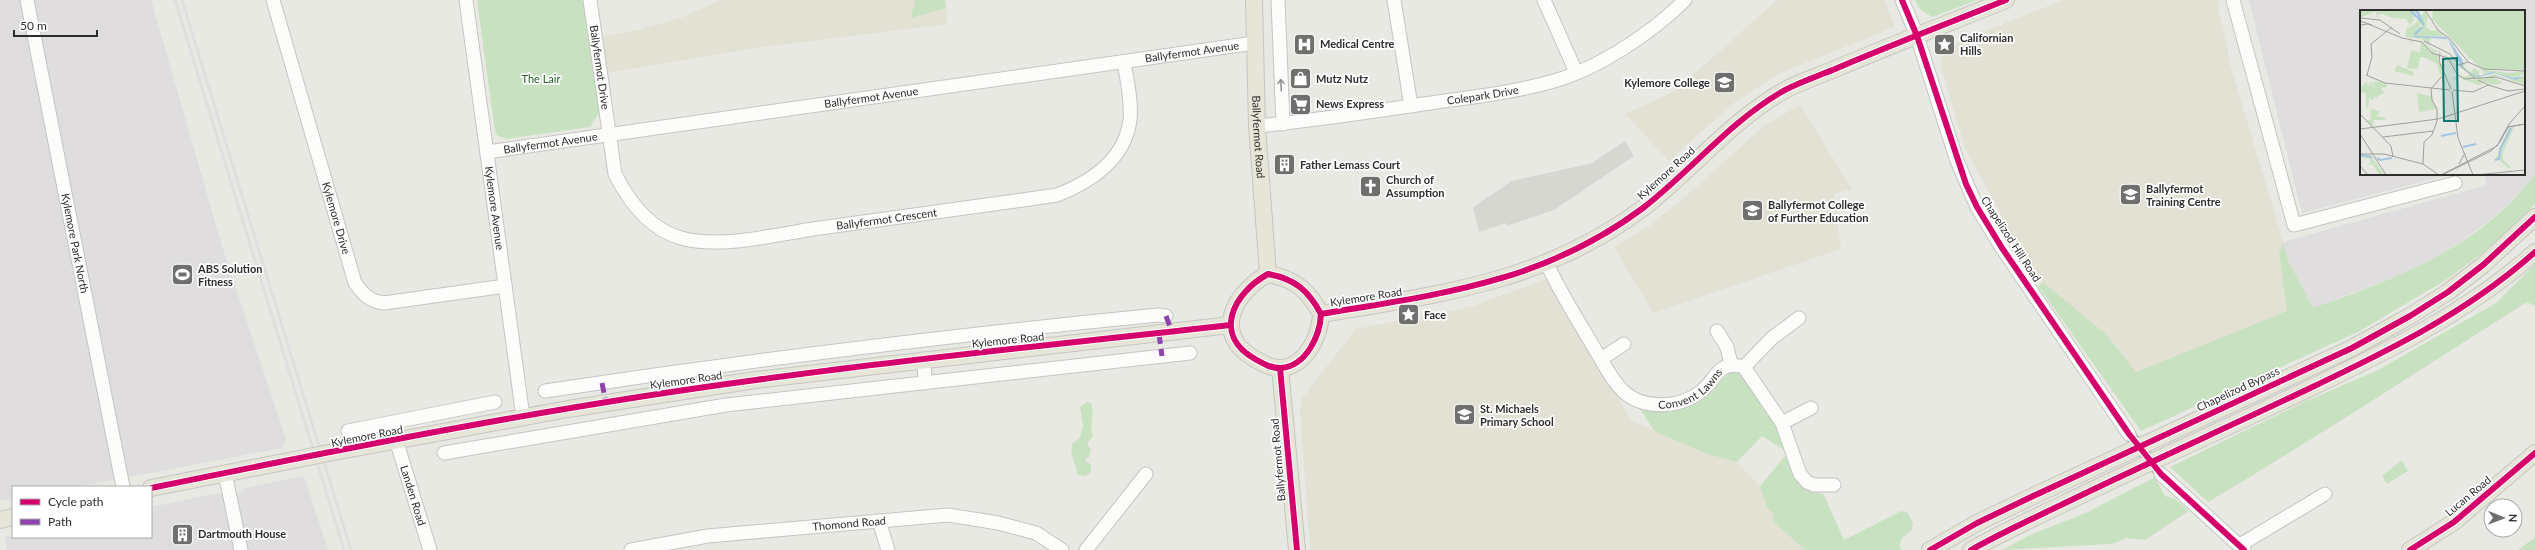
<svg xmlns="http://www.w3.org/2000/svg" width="2535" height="550" font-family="Lato,sans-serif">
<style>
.industrial{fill:#dfddde}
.education{fill:#e2e1d4}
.green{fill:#c8e2c1}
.plaza{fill:#d7d7d2}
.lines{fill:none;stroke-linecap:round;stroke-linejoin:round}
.minor-tunnel{stroke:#c3c3bf;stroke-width:13;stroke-dasharray:13 6;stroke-linecap:butt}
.minor-casing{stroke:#c4c4c3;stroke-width:15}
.major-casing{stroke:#c5c5c3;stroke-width:18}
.minor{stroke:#fcfcfb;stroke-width:13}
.major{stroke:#e6e5d7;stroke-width:16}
.rail{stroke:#dfdfe0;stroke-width:3}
.major-bridge-casing{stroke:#c5c5c3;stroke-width:18;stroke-linecap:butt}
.major-bridge{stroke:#e6e5d7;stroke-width:16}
.quiet{stroke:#8e44ad;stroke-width:5;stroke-dasharray:10 5;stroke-linecap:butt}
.cycleway-casing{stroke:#fff;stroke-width:8}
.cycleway{stroke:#d6006c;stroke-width:6}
.oneway{stroke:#949494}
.labels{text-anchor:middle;stroke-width:3.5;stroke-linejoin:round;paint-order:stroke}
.poi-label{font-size:11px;font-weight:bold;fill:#2d2d2d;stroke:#fff;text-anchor:start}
.street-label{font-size:11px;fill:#2d2d2d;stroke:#fff}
.park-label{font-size:11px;fill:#256224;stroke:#fff}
.inset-river{fill:none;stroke:#a1c5e2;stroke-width:2}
.inset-road{fill:none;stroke:#9e9e9b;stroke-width:1}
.view{fill:#0f766e;fill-opacity:0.15;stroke:#0f766e;stroke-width:2}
.inset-edge{fill:none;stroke:#2d2d2d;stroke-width:2}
</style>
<rect width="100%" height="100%" fill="#e9e9e4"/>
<g class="industrial">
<path d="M0,0h151l72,249 63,190 -4,9 -207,39h-62v12l-13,2z"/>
<path d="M2249,0h286v175l-33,36 -40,30 -42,26 -107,41 -25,-48 -5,-18 204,-57 -3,-11h40v-163h-163v163h82l1,2 -142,37z"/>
<path d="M304,476l24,74h-321l-2,-14 8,-1v2h138v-30l69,-14 5,4 12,-2 8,-7z"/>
</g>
<g class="education">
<path d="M721,0h224l3,24 -186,23 -155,26 -4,-37 35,-6 42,-12z"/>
<path d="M1777,0h107l11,27 -117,47 -47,31 -62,56 -44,-47 50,-23z"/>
<path d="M2064,0h153l14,67 52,175 -4,11 9,58 -152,61 -30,-38 -63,-52 -19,-25 -59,-109 -24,-81 1,-9 12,-15z"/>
<path d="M1800,105l52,84 -18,5 7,55 -188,64 -39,-66 35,-21 28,-22 88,-79z"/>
<path d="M1547,279l85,142 75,33 30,8 23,24 7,22 62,42h-519l-10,-140 2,-12 54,-69 114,-22z"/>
</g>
<g class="green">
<path d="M481,0h103l16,112 -10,15 -83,12 -9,-3 -3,-4 -18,-131z"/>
<path d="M915,0h30l1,8 -35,10z"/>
<path d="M1915,0h63l-46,17 -12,-8z"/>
<path d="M2535,175v28l-21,26 -65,49 -89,53 -219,100 -103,-145 5,-4 63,52 30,38 151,-61 -8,-58 4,-11 5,18 25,48c67,-24 135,-48 189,-97 12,-11 22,-24 33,-36z"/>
<path d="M2535,264v42l-8,-4c-106,67 -211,136 -319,200l-38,-35 134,-65 72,-31 120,-68z"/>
<path d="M1730,373h8l6,4 32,49 8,24 -22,-14 -25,26 -30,-8 -53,-23 -15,-24c26,6 51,5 72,-14 7,-7 10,-15 19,-20z"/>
<path d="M1087,402l4,1c4,12 -2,21 2,33l-6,7 4,7 -2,7 -4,2 6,7v6l-5,4 -8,-1 -7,-23 1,-8 8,-6 3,-13 -3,-18z"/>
<path d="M1785,456c5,11 9,26 20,32 5,4 13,4 19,7l20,45 57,-29 7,2 5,11 -1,6 -10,8 -2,7 1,5h-96l-32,-29v-8l-6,-5 -7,-22z"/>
<path d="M2402,460l6,11 -21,13 -5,-8z"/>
<path d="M2155,477l10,19 10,3 14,12 -44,29 -18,-2 -15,6 -110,6 28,-15 58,-23z"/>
<path d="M2535,537v13h-17z"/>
</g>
<path class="plaza" d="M1625,141l9,15 -80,54 -47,16 -1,-3 -27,9 -6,-25 39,-26 80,-18z"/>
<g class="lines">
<path class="minor-tunnel" d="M2129,434l29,36"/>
<defs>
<g id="minor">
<path id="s1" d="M27,0l96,487"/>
<path id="s2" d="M273,0l82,283c9,12 14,18 29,20l121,-17"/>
<path id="s3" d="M466,0l57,417"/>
<path id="s4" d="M590,0l25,174c14,28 34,55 66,64 38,11 93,-3 132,-9 82,-11 163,-22 244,-34 34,-13 68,-36 73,-75 2,-19 -3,-39 -6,-58"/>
<path d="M1278,0l5,124"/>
<path d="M1394,0l17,106"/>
<path d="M1544,0l32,72"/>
<path d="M1902,0l15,36 40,125 20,46 25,41 127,186"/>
<path d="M2233,0l61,225 161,-42"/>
<path id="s5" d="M1257,126c53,-5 106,-13 160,-21 45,-7 92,-11 137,-24 45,-13 98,-48 131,-81"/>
<path id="s6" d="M487,152l767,-109"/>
<path id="s7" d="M1547,264c14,30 32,58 49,87 8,13 15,28 27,40 20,19 55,17 76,2 19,-13 16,-33 45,-26l38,56 18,51 7,8 7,3h20"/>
<path d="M1717,331l10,16 4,17"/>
<path d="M924,359l1,24"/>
<path d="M1601,359l23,-15"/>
<path d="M1744,367l28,-29 27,-20"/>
<path d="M545,391c204,-31 408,-56 613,-76l8,1"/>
<path d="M1782,423l29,-15"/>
<path d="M348,431l147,-29"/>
<path id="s8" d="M396,440l34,110"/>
<path d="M444,453l282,-48 464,-52"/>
<path d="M225,473l16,77"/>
<path d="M2161,474l83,76"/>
<path d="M879,521l9,29"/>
<path d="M2240,545l85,-51"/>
<path id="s9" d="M631,550l77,-14 240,-21 50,8 38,10 26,17"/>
<path d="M1086,550l60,-76"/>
</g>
<g id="major">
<path id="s10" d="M1254,0l3,126 11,148"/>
<path d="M1268,274c27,5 40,16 53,40 -1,22 -15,52 -40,54 -9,1 -19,-5 -26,-9 -43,-24 -22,-66 13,-85z"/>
<path d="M1321,314c119,-20 222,-31 322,-106 48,-37 88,-88 142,-118 15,-8 33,-14 50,-21 56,-24 114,-46 171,-69"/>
<path d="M1280,368l17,182"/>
<path d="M323,454l245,-45 187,-29 475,-55"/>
<path d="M151,488l153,-30"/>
<path d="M0,520l13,-3"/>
<path d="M1930,550l47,-27 52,-25 323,-150 58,-32 38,-24 35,-27 52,-48"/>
<path d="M1971,550c30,-17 61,-31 92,-46 80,-39 161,-75 241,-113 82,-39 163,-78 231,-139"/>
<path d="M2410,550l44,-28 81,-69"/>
</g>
</defs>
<use href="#minor" class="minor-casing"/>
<use href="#major" class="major-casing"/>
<use href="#minor" class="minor"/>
<use href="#major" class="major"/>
<g class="rail">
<path d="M175,0l169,550"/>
<path d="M182,0l169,550"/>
</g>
<defs>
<path id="major-bridge" d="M304,458l19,-4"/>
</defs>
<use href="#major-bridge" class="major-bridge-casing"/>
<use href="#major-bridge" class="major-bridge"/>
<g class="quiet">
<path d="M1166,316l6,16"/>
<path d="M1159,334l3,22"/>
<path d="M602,383l4,20"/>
</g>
<defs>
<g id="cycleway">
<path d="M1902,0l15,36 49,148 11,23 25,41 127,186 32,40 83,76"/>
<path d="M1268,274c27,5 40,16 53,40 -1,22 -15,52 -40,54 -9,1 -19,-5 -26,-9 -43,-24 -22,-66 13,-85z"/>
<path d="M1321,314c119,-20 222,-31 322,-106 48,-37 88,-88 142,-118 15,-8 33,-14 50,-21 56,-24 114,-46 171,-69"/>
<path d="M1280,368l17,182"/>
<path d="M151,488c200,-41 402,-81 605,-108 157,-22 316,-37 474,-55"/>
<path d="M1930,550l47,-27 52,-25 323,-150 58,-32 38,-24 35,-27 52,-48"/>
<path d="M1971,550c30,-17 61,-31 92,-46 80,-39 161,-75 241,-113 82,-39 163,-78 231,-139"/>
<path d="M2410,550l44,-28 81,-69"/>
</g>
</defs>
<use href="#cycleway" class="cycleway-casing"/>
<use href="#cycleway" class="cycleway"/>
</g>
<defs><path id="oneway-shaft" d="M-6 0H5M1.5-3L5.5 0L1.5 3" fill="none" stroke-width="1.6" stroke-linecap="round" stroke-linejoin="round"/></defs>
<use class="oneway" href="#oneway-shaft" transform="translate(1281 85) rotate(-93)"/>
<defs>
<symbol id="hospital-square" viewBox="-11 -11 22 22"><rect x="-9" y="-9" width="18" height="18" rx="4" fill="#6f6f6d" stroke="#fff"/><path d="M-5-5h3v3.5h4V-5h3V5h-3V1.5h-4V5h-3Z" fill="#fff"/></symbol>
<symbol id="sight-square" viewBox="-11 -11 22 22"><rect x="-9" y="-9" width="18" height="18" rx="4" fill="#6f6f6d" stroke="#fff"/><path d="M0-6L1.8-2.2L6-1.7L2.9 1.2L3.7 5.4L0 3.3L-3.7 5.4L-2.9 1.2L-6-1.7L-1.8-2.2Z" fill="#fff"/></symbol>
<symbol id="shop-square" viewBox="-11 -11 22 22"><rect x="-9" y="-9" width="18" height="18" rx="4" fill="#6f6f6d" stroke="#fff"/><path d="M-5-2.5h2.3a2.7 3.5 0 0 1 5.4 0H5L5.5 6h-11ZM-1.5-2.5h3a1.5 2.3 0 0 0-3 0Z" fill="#fff"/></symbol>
<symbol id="university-square" viewBox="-11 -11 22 22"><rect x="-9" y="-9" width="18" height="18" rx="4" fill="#6f6f6d" stroke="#fff"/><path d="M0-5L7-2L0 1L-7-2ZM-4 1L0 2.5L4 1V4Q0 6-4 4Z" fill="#fff"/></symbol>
<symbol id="supermarket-square" viewBox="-11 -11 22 22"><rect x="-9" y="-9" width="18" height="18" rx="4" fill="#6f6f6d" stroke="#fff"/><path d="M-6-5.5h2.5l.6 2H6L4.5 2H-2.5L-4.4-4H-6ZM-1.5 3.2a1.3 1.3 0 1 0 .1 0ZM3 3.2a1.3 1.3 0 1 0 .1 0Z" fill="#fff"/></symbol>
<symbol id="building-square" viewBox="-11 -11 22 22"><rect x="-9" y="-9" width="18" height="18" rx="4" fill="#6f6f6d" stroke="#fff"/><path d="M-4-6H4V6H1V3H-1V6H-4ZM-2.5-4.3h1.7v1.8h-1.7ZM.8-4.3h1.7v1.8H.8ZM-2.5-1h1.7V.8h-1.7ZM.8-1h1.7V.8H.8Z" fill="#fff"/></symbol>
<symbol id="church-square" viewBox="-11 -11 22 22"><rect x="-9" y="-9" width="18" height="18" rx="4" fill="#6f6f6d" stroke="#fff"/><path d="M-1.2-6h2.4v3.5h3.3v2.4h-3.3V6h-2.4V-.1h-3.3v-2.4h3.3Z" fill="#fff"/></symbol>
<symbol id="stadium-square" viewBox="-11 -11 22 22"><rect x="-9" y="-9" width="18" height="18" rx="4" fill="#6f6f6d" stroke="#fff"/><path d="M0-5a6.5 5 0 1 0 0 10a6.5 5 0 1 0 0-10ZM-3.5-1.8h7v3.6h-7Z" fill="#fff"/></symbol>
<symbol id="school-square" viewBox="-11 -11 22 22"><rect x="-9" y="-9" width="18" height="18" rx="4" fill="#6f6f6d" stroke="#fff"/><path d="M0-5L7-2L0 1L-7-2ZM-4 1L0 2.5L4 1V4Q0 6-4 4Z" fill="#fff"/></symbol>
</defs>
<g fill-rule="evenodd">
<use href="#hospital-square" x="1292" y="32" width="25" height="25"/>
<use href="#sight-square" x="1932" y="32" width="25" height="25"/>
<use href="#shop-square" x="1288" y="66" width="25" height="25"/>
<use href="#university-square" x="1712" y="70" width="25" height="25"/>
<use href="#supermarket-square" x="1288" y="92" width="25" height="25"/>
<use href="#building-square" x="1272" y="152" width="25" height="25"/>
<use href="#church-square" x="1358" y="174" width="25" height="25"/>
<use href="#university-square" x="2118" y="182" width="25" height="25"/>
<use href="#university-square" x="1740" y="198" width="25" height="25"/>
<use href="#stadium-square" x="170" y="262" width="25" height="25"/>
<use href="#sight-square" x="1396" y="302" width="25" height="25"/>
<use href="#school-square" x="1452" y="402" width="25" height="25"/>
<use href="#building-square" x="170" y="522" width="25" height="25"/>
</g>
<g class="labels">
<g class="poi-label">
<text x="1960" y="42">Californian<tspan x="1960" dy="13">Hills</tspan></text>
<text x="1320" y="48">Medical Centre</text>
<text x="1316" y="83">Mutz Nutz</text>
<text x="1710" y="87" text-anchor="end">Kylemore College</text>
<text x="1316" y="108">News Express</text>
<text x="1300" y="169">Father Lemass Court</text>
<text x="1386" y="184">Church of<tspan x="1386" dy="13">Assumption</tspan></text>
<text x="2146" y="193">Ballyfermot<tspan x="2146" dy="13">Training Centre</tspan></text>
<text x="1768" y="209">Ballyfermot College<tspan x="1768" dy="13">of Further Education</tspan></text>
<text x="198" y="273">ABS Solution<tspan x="198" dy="13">Fitness</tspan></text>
<text x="1424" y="319">Face</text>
<text x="1480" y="413">St. Michaels<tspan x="1480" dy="13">Primary School</tspan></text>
<text x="198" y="538">Dartmouth House</text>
</g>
<g class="street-label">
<text dy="4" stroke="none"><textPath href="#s6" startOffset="712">Ballyfermot Avenue</textPath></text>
<text dy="4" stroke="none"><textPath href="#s4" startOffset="68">Ballyfermot Drive</textPath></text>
<text dy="4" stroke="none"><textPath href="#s5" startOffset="228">Colepark Drive</textPath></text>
<text dy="4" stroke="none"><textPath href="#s6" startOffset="388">Ballyfermot Avenue</textPath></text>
<text dy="4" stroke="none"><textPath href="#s10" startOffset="137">Ballyfermot Road</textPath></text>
<text dy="4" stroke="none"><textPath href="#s6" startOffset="64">Ballyfermot Avenue</textPath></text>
<text transform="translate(1666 173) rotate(-42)" y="4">Kylemore Road</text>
<text dy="4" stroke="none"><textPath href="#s3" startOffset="210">Kylemore Avenue</textPath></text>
<text dy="4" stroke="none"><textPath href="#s2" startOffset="227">Kylemore Drive</textPath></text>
<text dy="4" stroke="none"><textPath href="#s4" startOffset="478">Ballyfermot Crescent</textPath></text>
<text transform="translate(2011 239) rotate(57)" y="4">Chapelizod Hill Road</text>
<text dy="4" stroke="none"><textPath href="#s1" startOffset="248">Kylemore Park North</textPath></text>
<text transform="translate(1366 297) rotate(-9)" y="4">Kylemore Road</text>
<text transform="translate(1008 340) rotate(-6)" y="4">Kylemore Road</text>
<text transform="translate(686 380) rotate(-8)" y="4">Kylemore Road</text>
<text dy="4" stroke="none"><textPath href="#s7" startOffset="224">Convent Lawns</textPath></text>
<text transform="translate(2238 389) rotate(-25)" y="4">Chapelizod Bypass</text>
<text transform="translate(367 436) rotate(-11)" y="4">Kylemore Road</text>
<text transform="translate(1278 460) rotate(-95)" y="4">Ballyfermot Road</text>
<text dy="4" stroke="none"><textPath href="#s8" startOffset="58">Landen Road</textPath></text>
<text transform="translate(2468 496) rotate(-40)" y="4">Lucan Road</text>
<text dy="4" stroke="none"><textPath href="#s9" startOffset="220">Thomond Road</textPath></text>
</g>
<g class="park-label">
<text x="541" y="83">The Lair</text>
</g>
</g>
<g transform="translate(2360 10)">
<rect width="165" height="165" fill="#e9e9e4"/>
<path d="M0,0h55l2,3 -3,1 5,3h-7l2,3 -4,5 -4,-6 -14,-1 -10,-4h-3l-2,5 -1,-8 -16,7zM61,0h4l4,9h-2l-1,8 4,2 -1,2 9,-1 6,6h-29l9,-12 -4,-9 5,-2zM73,0h92v60l-44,-1 -11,-11 -3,2 1,-4 -36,-37zM60,7l3,9 -6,-4 5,6 -8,8 18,1 -4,8 5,4 6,3 1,-2v3l-7,-1 -11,-13 -17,-2 2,-9 7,-3zM52,30l10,2 9,10 8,3 -1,3 6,16 -4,1 -3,-11 -14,-7h-3l-2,12 -11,-1 4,-18 9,2 1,-10 -8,-2 -1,3 -3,-1zM81,43l10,5 6,10v3l2,2 3,-1 -3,2 6,3 6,-3 12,4 11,-4 19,6 12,-4v9l-27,-9 -21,3 -13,-1 -6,-5 -7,-13zM105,53l-1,4 7,5 3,-4 5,3 1,5 5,-1 -4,-6 27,4 15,-2 2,3 -12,4 -23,-6 -6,4h-4l-11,-4 -6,-5 -2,-3zM37,55l17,7 -1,4 -19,-5zM97,66l-3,5 -1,-3 4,-2 16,4 21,-3 9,6 -10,2 -12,-5 2,4 -5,1zM16,71l11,3 -1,4 -3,-1 -2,3 4,2 -9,6 7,4 -8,-5 -3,3 -3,-2 -1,11 -2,-3v-13l-6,-1v-5l6,-5 3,1 -3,2h5l-1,-3h3l-1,4 3,2 -2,-4zM57,83l14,3 6,13 -18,3zM10,99l10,2 -3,5 9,2 -1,2h-12l1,4 -2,2 -6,-5 5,-2zM154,117l-11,25v8l8,7 -2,2 -10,-9h-4l11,-22 1,-9zM2,146l10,1 12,18h-4l-8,-11 -6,2 5,-4 -1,-3 -8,-1z" fill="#c8e2c1"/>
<path d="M55,0l4,2 5,12 -1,4 -8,8 31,1 4,4 13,20v6l6,5 11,4 12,-4 21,6 12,-2 -10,4 -21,-7 -15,4 -9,-4 -9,-6 -13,-28 -34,-2 1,-5 8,-6z" fill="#a1c5e2"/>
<path class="inset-river" d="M50,0l14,14M81,126l15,-3M103,137l13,-3M0,145l12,2M17,148l3,2 12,-2M135,150l4,-1 1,-10 11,-21"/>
<path class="inset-road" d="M65,0l13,20 12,9 18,23M0,8l20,2 20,14M0,11l12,4M0,15l8,-1 34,14 20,4 10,11 16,5 9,16 7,5 32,-2 29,9M64,31l26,13 9,11 9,-3 16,7 41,2M80,43l-1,8 12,28M99,55l16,13M6,65l19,8 65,7M7,65l5,-18 -1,-13 21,-17M118,70l11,5M93,80l20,2 15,-7 20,6 17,-2M92,81l6,47 15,37M0,104l31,32 2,11M148,117l17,-3M0,119l78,-10 87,-28M0,124l26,41M23,127l50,-6M0,144h24l39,10 16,11M63,154l1,-22 8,-7 5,-14v-12l-5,-9 -1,-11 13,-15M99,154l6,-11M0,156l8,9M81,165l56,-29 12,-22 16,-18M82,165l49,-24 9,-9 8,-15 17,-3M116,165l49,-5"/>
<path class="view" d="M97,48l1,63h-14l-1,-62z"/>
<rect width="165" height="165" class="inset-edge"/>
</g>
<rect x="12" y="486" width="140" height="52" fill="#ffffff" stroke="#ababab"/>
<rect x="20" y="499" width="20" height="6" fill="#d6006c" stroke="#ababab"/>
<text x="48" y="506" font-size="12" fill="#2d2d2d">Cycle path</text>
<rect x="20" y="519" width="20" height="6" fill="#8e44ad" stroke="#ababab"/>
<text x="48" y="526" font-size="12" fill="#2d2d2d">Path</text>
<g transform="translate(2503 518) rotate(91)"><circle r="19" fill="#ffffff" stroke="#ababab"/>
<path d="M0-3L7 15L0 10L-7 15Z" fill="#6f6f6d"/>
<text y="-6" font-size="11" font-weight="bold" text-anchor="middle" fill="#2d2d2d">N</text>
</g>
<path d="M14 30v6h83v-6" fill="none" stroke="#2d2d2d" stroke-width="2"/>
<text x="20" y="30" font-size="12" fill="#2d2d2d" stroke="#ffffff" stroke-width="3" paint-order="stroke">50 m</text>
</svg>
